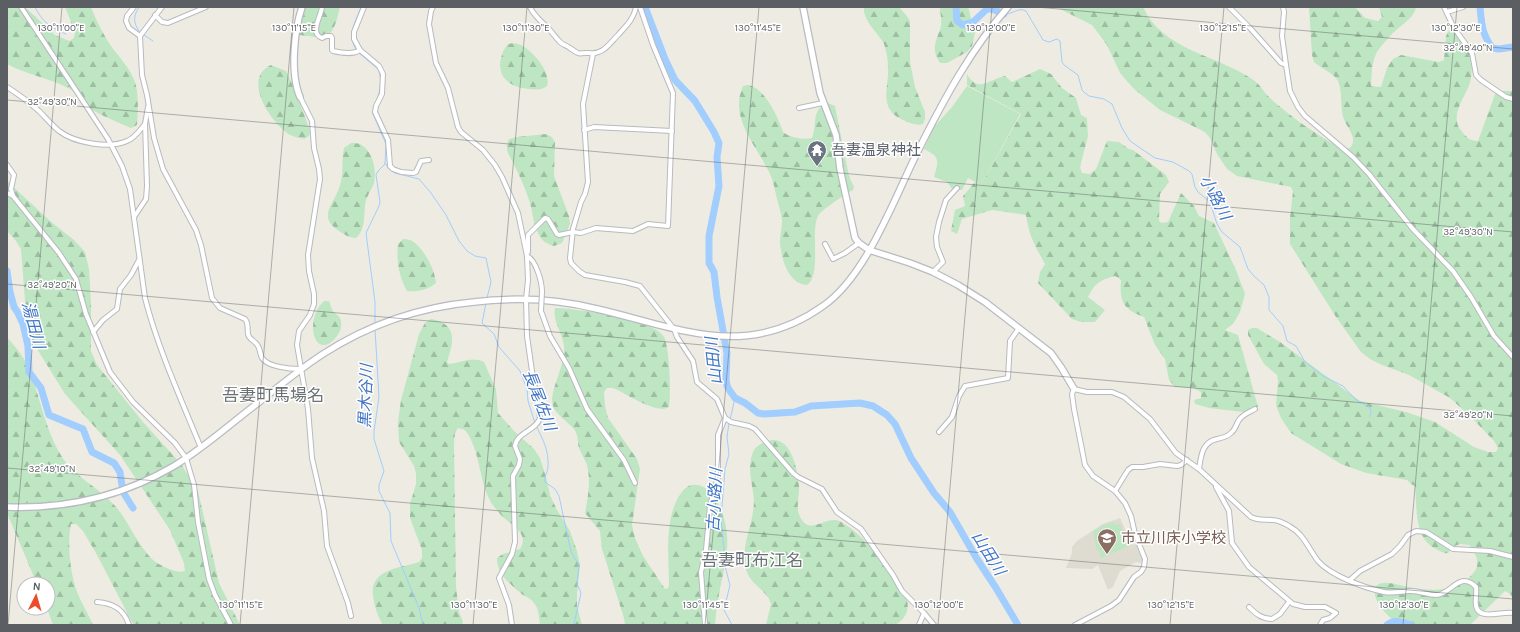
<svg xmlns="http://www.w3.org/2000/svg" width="1520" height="632" font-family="Karla,'Noto Sans JP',sans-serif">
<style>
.education{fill:#dedcd0}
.forest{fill:url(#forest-firs)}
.green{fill:#bee6c2}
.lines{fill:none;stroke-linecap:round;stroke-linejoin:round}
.stream{stroke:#a1cdff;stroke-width:1}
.river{stroke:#a1cdff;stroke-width:7}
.street-casing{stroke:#b8babf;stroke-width:6}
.secondary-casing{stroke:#b8bbc1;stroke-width:8}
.street{stroke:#fff;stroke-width:4}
.secondary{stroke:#fff;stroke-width:5.5}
.street-bridge-casing{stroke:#b8babf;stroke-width:6;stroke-linecap:butt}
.street-bridge{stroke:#fff;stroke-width:4}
.ticks{fill:none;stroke:#5b5e63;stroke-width:1;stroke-opacity:0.45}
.labels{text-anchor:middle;stroke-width:3;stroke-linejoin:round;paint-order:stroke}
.worship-label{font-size:15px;fill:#5b616d;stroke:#fff;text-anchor:start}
.education-label{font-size:15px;fill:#785e54;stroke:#fff;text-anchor:start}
.water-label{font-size:16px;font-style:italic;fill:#4175c5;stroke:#fff}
.quarter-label{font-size:17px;fill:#6b7075;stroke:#fff}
.ticks-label{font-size:10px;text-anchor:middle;fill:#5b5e63;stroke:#fff;stroke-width:3;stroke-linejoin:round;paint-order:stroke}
</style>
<defs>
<pattern id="forest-firs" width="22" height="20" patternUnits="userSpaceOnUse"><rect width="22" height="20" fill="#bee6c2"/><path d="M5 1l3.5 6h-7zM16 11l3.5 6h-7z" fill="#9dbea1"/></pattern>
</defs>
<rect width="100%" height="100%" fill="#eeece2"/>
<path class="education" d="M1120,518l12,27 6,-2 5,13v7l-7,-1 -16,9 -7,16 -5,3 -10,-25 -6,4 -26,-1 6,-15v-6l5,-6 26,-17z"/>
<g class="forest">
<path d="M7,7h18l30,28 14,6 5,-3 1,-6 -10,-25h26c5,13 12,27 20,39 8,11 19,22 24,36 4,13 3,30 2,43l-6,3c-14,-6 -29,-12 -42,-20 -7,-5 -11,-15 -19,-19 -20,-11 -43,-14 -63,-25z"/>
<path d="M298,7h42c-7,29 -9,33 -40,28l-4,-7z"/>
<path d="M864,7h35l7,8 4,6v41l5,25 10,25v7l-2,5c-7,2 -13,-1 -20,-4 -4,-2 -10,-5 -12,-9 -9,-12 -2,-29 -3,-42 0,-8 -1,-17 -4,-25 -6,-12 -21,-22 -20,-37z"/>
<path d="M940,7h28l7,25 -3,14 -5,6 -20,11h-7c-10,-16 -3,-22 1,-37 1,-6 -1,-13 -1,-19z"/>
<path d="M1056,7h87c19,43 74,48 109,72 7,4 11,12 17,18 13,13 55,44 72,50 3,1 6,1 9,1 9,-10 -4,-21 -7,-31 -3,-12 0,-27 -6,-38 -6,-7 -16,-11 -23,-17l-2,-7 -3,-48h46l10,11 13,3 4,-4 -3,-10h37c-1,11 -18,20 -25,28 -5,5 -10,11 -14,17 -6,11 -5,23 -6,34l10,1 6,-19 6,-9 8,-4 38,7 5,-2 2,-24 4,-7c8,1 12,6 15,13 6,15 8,21 6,36 -3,19 -25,37 -8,55 4,5 8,8 15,8l17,-47 7,-3h11v507l-3,-4 -5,-3 -35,34h-71c-6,-5 -13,-11 -18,-17 -8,-11 -11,-27 7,-25 7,0 14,3 21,4 12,3 34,4 46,0 7,-2 17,-11 21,-18 4,-8 -2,-19 -7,-24l-9,-1 -8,3 -4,6c-5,1 -7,-2 -12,-4 -22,-10 -19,-42 -21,-63l-4,-2 -4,-4 -41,-7 -25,-9 -50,-31 -10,-15 -5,-13 2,-24 -1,-6 -13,-11 -16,-29v-5l4,-2h5l23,14 80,59 46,11 29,10 39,25 14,5h8l2,-4 -4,-7 -24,-25 -20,-18 -41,-23 -27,-10 -12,-6 -9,-7 -25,-35 -46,-73v-26l3,-27 -2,-4 -54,-11 -10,-7 -10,-15 -7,-16 -5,-6 -45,-22 -26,-21 -14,-16 -13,-28 -15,-20z"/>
<path d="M508,44c3,-1 7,-1 10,0 13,4 34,28 29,42 -5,4 -11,4 -17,3 -16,-1 -30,-8 -30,-25 1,-8 3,-14 8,-20z"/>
<path d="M271,65l15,6 10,21 14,39 -1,5 -5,3c-4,-1 -10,-2 -14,-4 -19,-12 -49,-56 -19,-70z"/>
<path d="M1040,69l11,5 11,14 14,10 5,17 6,3 1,18 -8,31 2,6 8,1 6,-5 11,-28 12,1 10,7 4,1 33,25 3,7 -9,12 -1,27 3,2 6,-1 13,-29 13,13 5,10 15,7 22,47 9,24 -5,18 -7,12 -8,6 13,5 20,72 -15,5 -34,-4 -14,-4 -1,-4 7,-2v-6l-8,-4 -18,-1 -6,-7 -4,-21 -10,-14 -11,-28c-20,-7 -25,-15 -23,-37l-6,-4c-15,4 -20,7 -27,21l17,13 -10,12h-14l-9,-3 -34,-36 2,-11 5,-8c-10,-18 -16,-28 -19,-49l-34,-5 -30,9 -5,15 -6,-3 4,-21 10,-4 -2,-10 12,-14 6,3 40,-71 -54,-29v-11c11,20 22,5 38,2l7,6z"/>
<path d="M747,85c17,1 31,32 36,47 7,6 21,8 29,6 6,-15 -2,-28 16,-35l7,3 14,70 5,11 -1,3c-7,4 -32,20 -35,26 -8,16 4,59 -11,69 -19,-1 -26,-27 -27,-43 0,-7 2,-14 2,-22 -1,-7 -3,-14 -5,-21 -2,-9 -4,-20 -9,-29 -13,-26 -39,-53 -25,-84z"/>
<path d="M546,134l6,3 3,6 -1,33 15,40 1,8 -8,19 -8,3c-7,-2 -13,-5 -16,-13 -5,-9 -5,-20 -8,-30 -5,-16 -12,-31 -20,-46 -4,-6 -4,-11 -1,-18l8,-2z"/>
<path d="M351,143c3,0 7,0 9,1 13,7 17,26 14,39 -2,6 -6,11 -8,17 -3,12 1,29 -10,38 -6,0 -11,-3 -17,-7 -23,-15 -4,-27 1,-46 4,-12 1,-25 4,-37z"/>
<path d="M7,181l43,40 24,19 11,12 4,17 2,35v47l6,14 46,57 38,42 17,27 21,92 21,42h-106l-2,-3 -35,-67 -14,-24 -7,-7h-5c-4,18 -1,47 5,65 4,12 12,24 17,36h-40l-6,-17 1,-24h-11l-30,-71v-176c7,8 16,19 21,29 12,30 17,64 34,91 14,21 38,31 54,50 13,15 25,45 41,56 7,4 20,11 28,8l-1,-8 -14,-33 -50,-75 -55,-61 -31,-50 -8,-31 -5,-64 -5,-8 -9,-10z"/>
<path d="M403,239c4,0 9,1 12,4 10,8 20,27 21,40 -8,7 -19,9 -29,8 -8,-14 -11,-31 -9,-47z"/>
<path d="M324,301h5c2,4 2,8 5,11 3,3 7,5 7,10 1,5 -1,10 -4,14 -22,28 -34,-16 -13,-35z"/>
<path d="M555,308c19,0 101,12 109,29 6,13 7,55 5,70 -13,8 -43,-14 -56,-19h-6l-3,4 1,14 3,12 29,41 3,10 -8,56 3,13 8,18 22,33 3,-1 1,-2c0,-27 -4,-57 6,-82 3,-7 9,-18 17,-19 22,-3 34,32 35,50 2,22 -6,44 -9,66 -2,8 -2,16 -3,24h-90l-1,-7 -22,-69 -2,-18 -15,-18c3,-16 6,-32 2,-48 -2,-6 -6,-11 -8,-17 -2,-7 0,-14 -6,-20 -6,-7 -17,-13 -20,-22 -5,-13 13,-41 11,-60 -1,-12 -12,-26 -9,-38z"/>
<path d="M431,319c27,5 23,22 16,43l2,2c12,-1 23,-8 35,-2l12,27 2,24 16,18 20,18 6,9 6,19 4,18 7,15 13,21 7,20 3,14 -3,29v12l5,19h-42c-1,-7 -1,-15 -5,-21 -2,-4 -8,-7 -12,-9 -11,-9 -27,-21 -26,-37l6,-4 17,-5c10,-16 -9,-24 -18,-33 -4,-4 -7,-8 -10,-12 -14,-23 -11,-53 -27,-74l-7,-2 -3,5 -1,10 2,144 3,25 4,10 -1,3h-79c-6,-9 -8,-18 -10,-29 -4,-27 28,-28 46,-34l3,-4v-8l-12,-32v-14l6,-20v-10l-2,-8 -15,-24 -1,-20 3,-22 18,-66 6,-11z"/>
<path d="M772,440c20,-1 25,29 27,45 1,12 -5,24 3,35 10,15 26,-6 39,2 22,12 37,34 52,54 5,8 11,15 14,24 3,11 -3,20 -12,25h-129l5,-21c-1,-2 -2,-6 -4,-8 -7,-9 -17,-14 -21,-26 -7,-28 12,-51 7,-78 -2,-13 -6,-29 1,-42 4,-6 11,-8 18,-10z"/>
</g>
<g class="green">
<path d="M967,86l53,28 -39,71 -13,-7 -6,12 -10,-1 -5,-7 -13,-5c5,-17 6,-20 -10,-28l10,-22 18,-20z"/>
<path d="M1113,522l2,3 5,-1 9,22 -28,12 -2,-8h-2l-4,-18 10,-7z"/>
</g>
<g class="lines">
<g class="stream">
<path d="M35,7c8,16 15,20 31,27"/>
<path d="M1006,14c7,0 12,-7 20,-3l17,29 6,2 8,-3 3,2 2,21 2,3 14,10 4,15 3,3 4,3 15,3 8,5 10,24 8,13 25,17 18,4 16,9 3,3 3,13 3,5 12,10 7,22 5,8 18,15 8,22 5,6 11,10 5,12v13l14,16 4,15 9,5 9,16 18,14 20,10 12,13 14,8 2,4 -1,6"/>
<path d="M139,31c-6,-8 -6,-17 1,-24"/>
<path d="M144,35l9,6"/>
<path d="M357,51c-11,-17 -2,-27 4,-44"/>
<path d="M359,53l19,16c5,11 2,23 -2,33"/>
<path d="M374,105l-1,9 13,30 -1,19"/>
<path d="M385,163l4,6 6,4 24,6 12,14 15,22 13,26 8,10 8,5 11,2 5,24 -4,16"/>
<path d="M486,303l-4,20 12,11 5,13 21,24 7,18 1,12 7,22"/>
<path d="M375,323v-21l-9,-69 13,-27 1,-4 -4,-27 2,-4 7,-7"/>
<path d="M375,329l4,68 -5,34v8l10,32 -5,14v6l11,22 1,28 28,67 4,17"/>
<path d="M730,420l5,-22"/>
<path d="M729,423l-2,14 2,17 -4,15 -4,50 5,51 4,15 -6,25 8,15"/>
<path d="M536,426c7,13 13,25 12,40 0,6 -4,10 -3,16l10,7 4,7 12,56 8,13 -2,19 4,9 -7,31"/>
</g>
<g class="river">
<path d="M645,7l20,52 10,21 20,21 19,31 5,11 -2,14 2,29 -10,50v27l5,9 3,25 10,56 -1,26 1,7 3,5 5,7 10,5 13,10 6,1 31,-2 16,-6 49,-3 13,3 14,9 8,9 16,34 23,35 16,19 27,47 19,29 22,37"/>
<path d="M956,7l1,14 6,4 10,-3 14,-13h5l12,5"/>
<path d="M1480,7c2,18 1,24 12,41l7,1 14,-2"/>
<path d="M7,271l3,21 4,15 4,6 5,11 5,22 1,26 12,16 8,27 34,14 9,23 22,11 6,9 3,20 10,16"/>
<path d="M1387,625c7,-6 16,-3 24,0"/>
</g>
<defs>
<g id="street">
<path d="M21,7l87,132 14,27 8,23 15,109c13,51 36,101 56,150"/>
<path d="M134,7l-7,9 -1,5 3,7 11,8"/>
<path d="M162,7l-22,29 2,39 5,20 7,43 9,31 33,61 5,15 11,53 8,10 25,11c4,5 2,10 3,15 1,6 8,7 10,12 2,3 2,8 4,12 6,9 28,11 38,11"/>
<path d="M322,7c-1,10 -13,26 0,31l4,-2h5l1,2v12l1,1c9,2 20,4 27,-1"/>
<path d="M364,7l-10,25v7l6,11 19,16 4,8 -1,20 -6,12 -1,6 13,28 2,26 3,3 8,3 12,1 3,-1 5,-11 8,-1"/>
<path d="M433,7l-2,4 -2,13 7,39 12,25 10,39 3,5 22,18 12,15 7,12 16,36 9,43 1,24 -2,19 1,37 5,35 8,47c-4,13 -23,14 -25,28l5,13 -1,6 -6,11 2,66 -3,12 -13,24 10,27 3,20"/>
<path d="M530,7c4,9 11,14 18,21 4,4 7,9 12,14 2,2 7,4 10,6 13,9 7,4 19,5 14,2 20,-9 29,-18 8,-9 16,-16 18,-28"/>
<path d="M1229,7l21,21 31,35 5,2"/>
<path d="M1283,7l1,5 -2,24 4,29 4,26 8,16 7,9 48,41 16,17 43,54 41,43 18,26 23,39 19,21"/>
<path d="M1444,7l10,21 18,25 4,22 5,5 16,11 9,6 7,2"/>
<path d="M1447,12l16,-5"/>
<path d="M155,15l7,7 6,1 38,-16"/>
<path d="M593,54l-10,50 5,78 -3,12 -4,8 -8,27 -3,29 1,5 8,8 6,4 40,7 15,4 34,43 3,8 16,24 4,21 20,17 8,19 6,4 18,4 6,3 38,44 5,4 24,12 15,23 24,17 32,46 9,16 22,22 10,12"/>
<path d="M7,87c11,7 22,15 32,24 7,7 13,14 20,20 16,12 50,18 68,10 8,-3 13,-11 18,-17"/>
<path d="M300,97l12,24 2,27 5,21 1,10 -12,76 1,16 5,23v10l-4,11 -11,16 -2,14 11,64 4,49 12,53 3,35 21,57 3,13"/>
<path d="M799,108l24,-5"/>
<path d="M584,130l10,-3 78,4"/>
<path d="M7,165l7,10 -3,14 2,7 46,57 17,26 10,35 24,58 23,30 42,41 11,15 8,27 4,37 11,57 6,16 16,30"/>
<path d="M7,193l6,3"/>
<path d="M134,217l12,-18 1,-13 -2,-62 3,-17"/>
<path d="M825,244l8,15 12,-6 14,-10"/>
<path d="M528,252v-17l17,-17 3,1 9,15 2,1 14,-3 8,1 15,-5 37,3 15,-7 20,2 5,-133 -20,-48 -13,-38"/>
<path d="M527,256c9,4 15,26 15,36"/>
<path d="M933,272l10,-10 -6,-15 -1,-10 3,-15 7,-22 11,-12"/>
<path d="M541,311l9,25 19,32 18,41 37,51 11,23"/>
<path d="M93,332l10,-12 14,-11 3,-20 11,-14 8,-15"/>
<path d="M939,432l13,-15 7,-21 6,-10 43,-8 2,-37 9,-13"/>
<path d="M1199,469c2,-13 3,-27 18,-30 5,-1 10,-2 14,-6 5,-4 5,-9 8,-13 4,-6 11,-8 16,-11"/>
<path d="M1216,487l13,24 3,32 17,24 44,37 12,3h20l11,6 -6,5 -7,2 -3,5"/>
<path d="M1115,491l13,-21 4,-3h11l17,-3 17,2 4,-1 6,-5"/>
<path d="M1350,580l10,-9 32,-17 8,-8 8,-11 8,-4 10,1 27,17 37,2 23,6"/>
<path d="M97,602c16,1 27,7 32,23"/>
<path d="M1249,607c7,7 13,12 23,12l8,-5 9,-12"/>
<path d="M705,625l-4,-53 5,-22 4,-44 8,-29v-42l7,-17"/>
<path d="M919,625l5,-12"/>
<path d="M1075,625l36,-19 8,-6 15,-23 7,-5 3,-5 1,-8 -10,-25 -4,-18 -6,-13 -10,-12 -22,-15 -8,-11 -11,-56 -2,-15 2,-5 13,3h25l12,5 26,22 26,34 23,16 52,48c8,4 13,2 21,3 6,0 12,3 17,6 15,8 19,22 29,35 13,15 47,27 66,31 10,2 18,-1 27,-1 9,0 17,4 25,4 15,0 23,-25 40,-8 1,6 -1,12 0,19 3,15 26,5 37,7"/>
</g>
<g id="secondary">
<path d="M803,7l17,86 16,42 4,34 15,69 4,5 10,7 41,13 23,9 25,13 27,17 66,51 10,14 13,22"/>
<path d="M300,97c-10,-23 -6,-66 2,-90"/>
<path d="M7,507c58,2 116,-11 167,-41 30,-18 56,-42 84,-63 21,-17 42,-34 65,-49 45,-29 97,-47 151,-52 41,-5 83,-3 123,7 82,19 149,52 226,-3 44,-30 72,-110 96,-157 25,-50 52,-100 89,-142"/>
</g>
</defs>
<use href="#street" class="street-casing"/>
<use href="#secondary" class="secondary-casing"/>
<use href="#street" class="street"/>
<use href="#secondary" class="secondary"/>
<defs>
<path id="street-bridge" d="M541,311l1,-19"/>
</defs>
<use href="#street-bridge" class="street-bridge-casing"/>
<use href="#street-bridge" class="street-bridge"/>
</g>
<path class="ticks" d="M1036,7l477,42M7,100l1506,132M7,284l1506,132M7,468l1506,131M8,625l54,-618M240,625l54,-618M473,625l54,-618M705,625l54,-618M938,625l54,-618M1170,625l54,-618M1403,625l54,-618"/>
<defs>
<symbol id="temple-pin" viewBox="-11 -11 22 30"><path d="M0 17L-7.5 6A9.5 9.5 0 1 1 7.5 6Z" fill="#6b7280" stroke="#fff"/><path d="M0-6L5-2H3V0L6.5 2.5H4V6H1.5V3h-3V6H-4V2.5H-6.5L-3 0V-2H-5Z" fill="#fff"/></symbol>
<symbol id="school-pin" viewBox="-11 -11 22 30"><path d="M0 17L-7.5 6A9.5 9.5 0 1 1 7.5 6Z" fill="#8d6e63" stroke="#fff"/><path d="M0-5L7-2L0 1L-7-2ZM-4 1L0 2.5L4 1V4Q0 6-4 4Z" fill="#fff"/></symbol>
</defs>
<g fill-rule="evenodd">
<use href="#temple-pin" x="806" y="139" width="22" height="30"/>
<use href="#school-pin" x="1096" y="527" width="22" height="30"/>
</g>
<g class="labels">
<g class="worship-label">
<text x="831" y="155">吾妻温泉神社</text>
</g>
<g class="education-label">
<text x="1121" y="543">市立川床小学校</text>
</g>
<g class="water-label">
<text transform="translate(1216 197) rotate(62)" y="6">小路川</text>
<text transform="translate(34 325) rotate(75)" y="6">湯田川</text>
<text transform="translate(713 361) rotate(-96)" y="6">山田川</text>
<text transform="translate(365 396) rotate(-88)" y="6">黒木谷川</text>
<text transform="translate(540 400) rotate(69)" y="6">長尾佐川</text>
<text transform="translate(714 500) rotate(-87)" y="6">古小路川</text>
<text transform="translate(989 553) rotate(58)" y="6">山田川</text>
</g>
<g class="quarter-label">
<text x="273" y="401">吾妻町馬場名</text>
<text x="752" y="566">吾妻町布江名</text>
</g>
</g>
<g class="ticks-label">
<text x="61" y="31">130°11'00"E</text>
<text x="294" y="31">130°11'15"E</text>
<text x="526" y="31">130°11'30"E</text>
<text x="758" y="31">130°11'45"E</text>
<text x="991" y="31">130°12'00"E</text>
<text x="1223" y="31">130°12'15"E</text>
<text x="1456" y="31">130°12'30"E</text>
<text x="1468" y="51">32°49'40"N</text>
<text x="52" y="105">32°49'30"N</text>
<text x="1468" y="235">32°49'30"N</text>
<text x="52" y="288">32°49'20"N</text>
<text x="1468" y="418">32°49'20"N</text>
<text x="52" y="472">32°49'10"N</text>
<text x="241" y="608">130°11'15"E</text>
<text x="474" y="608">130°11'30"E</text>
<text x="706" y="608">130°11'45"E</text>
<text x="939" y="608">130°12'00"E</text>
<text x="1171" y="608">130°12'15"E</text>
<text x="1404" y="608">130°12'30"E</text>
</g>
<rect width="1520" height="632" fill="none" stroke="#5b5e63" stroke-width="16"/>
<g transform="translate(36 596) rotate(5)"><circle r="19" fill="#ffffff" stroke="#bdbfc1"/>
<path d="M0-3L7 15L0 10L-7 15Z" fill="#ed4b29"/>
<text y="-6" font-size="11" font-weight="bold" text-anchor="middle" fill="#5b5e63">N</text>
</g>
</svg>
